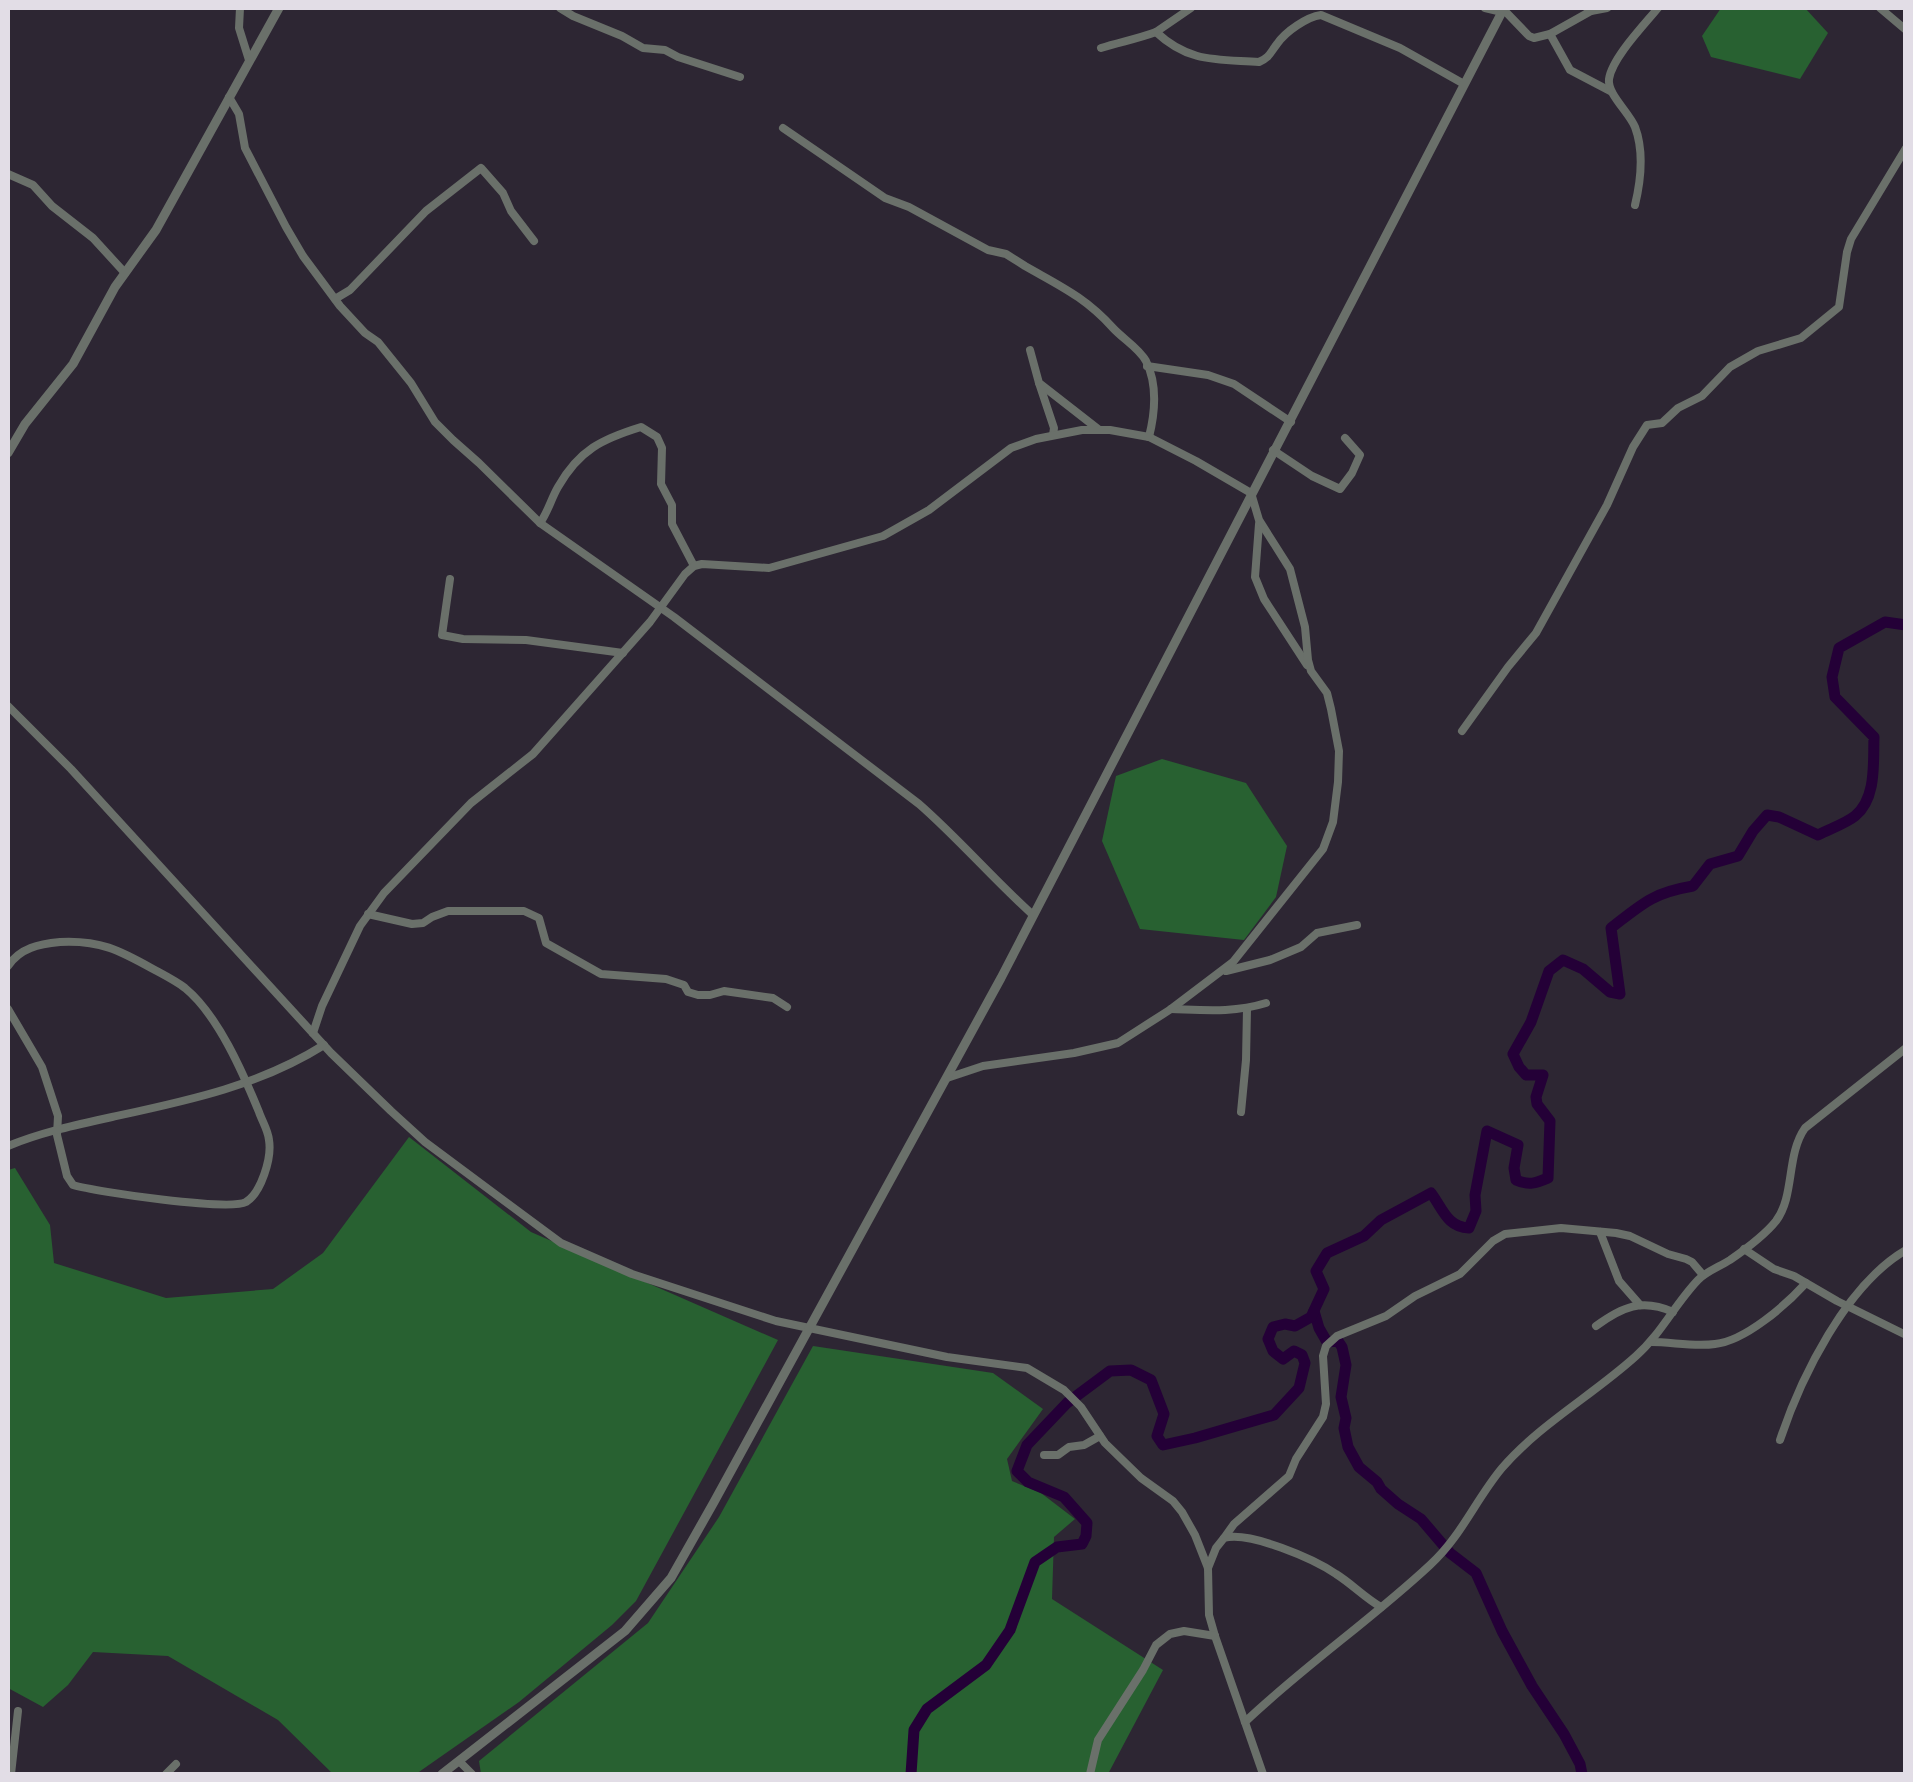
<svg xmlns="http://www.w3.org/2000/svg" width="1913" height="1782" font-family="Karla,sans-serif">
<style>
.green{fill:#286131}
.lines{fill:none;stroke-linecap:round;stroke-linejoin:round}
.river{stroke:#240037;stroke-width:11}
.minor{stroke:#6a706a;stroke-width:8}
.tertiary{stroke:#6a706a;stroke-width:9}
</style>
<rect width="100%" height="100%" fill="#2d2633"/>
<g class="green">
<path d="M1721,8h84l23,25 -28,46 -89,-22 -9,-21z"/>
<path d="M1162,759l84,24 41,63 -11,51 -32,43 -104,-11 -38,-88 14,-65z"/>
<path d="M409,1137l122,95 247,108 -142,261 -24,24 -93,77 -103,72h-83l-55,-54 -110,-64 -75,-4 -25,33 -25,22 -35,-19v-518l7,-2 35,57 4,38 112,35 107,-9 50,-36z"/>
<path d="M813,1346l180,27 50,36 -36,50 5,22 29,12 34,26 -21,18 -2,62 111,71 -55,104h-627l-2,-13 169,-138 71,-106z"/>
</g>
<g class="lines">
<g class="river">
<path d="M1314,1311l5,17 8,14 11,-1 4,6 4,18 -5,32 5,21 -2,10 4,19 11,20 18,15 4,7 17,15 23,15 29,34 26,20 26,58 30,55 32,48 16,30 2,10"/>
<path d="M911,1774l3,-44 13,-21 59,-44 24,-35 25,-68 22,-15 25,-3 4,-8 1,-13 -23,-26 -36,-15 -11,-11 10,-26 40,-42 43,-32 21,-1 20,10 13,34 -7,22 6,9 32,-7 79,-23 25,-27 6,-25 -3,-8 -8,-4 -11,8 -10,-8 -5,-12 5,-12 12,-3 10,2 16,-9 13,-28 -8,-18 11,-18 37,-17 17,-16 50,-27c12,16 16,34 38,35l7,-17 -1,-16 12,-64 31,14 -4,23 2,12c13,6 20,3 32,-2l2,-57 -13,-17 -1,-7 7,-22h-17l-7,-8 -6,-13 18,-32 18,-51 14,-11 20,9 27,23 10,2 -9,-66c31,-24 41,-35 82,-42l17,-22 28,-8 15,-25 14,-16 12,2 39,18c11,-6 27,-11 37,-19 22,-18 18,-54 19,-79l-39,-40 -3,-20 7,-29 46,-26 21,3"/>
</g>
<g class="minor">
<path d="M240,8l-1,20 10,32"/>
<path d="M560,8l13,8 49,20 21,12 22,2 13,7 62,20"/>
<path d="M1485,8l17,4"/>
<path d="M1587,8l4,3 16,-3"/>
<path d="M1880,8l26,22"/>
<path d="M1503,9l26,27 5,2 16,-4 41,-23"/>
<path d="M1156,32l35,-24"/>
<path d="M1550,34l20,36 40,21"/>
<path d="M1101,48c19,-6 36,-9 55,-16 33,31 61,27 103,30 11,-5 11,-9 18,-18 9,-13 30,-27 44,-29l79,33 64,36"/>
<path d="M229,97l10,17 6,34 41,79 17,29 37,50 25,27 13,9 33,41 24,39 18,18 26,23 61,60 134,94 245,187c40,35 74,75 114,111"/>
<path d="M783,128l102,70 24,9 79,43 18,4 19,12c35,20 60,31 88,62 10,11 26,20 33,33 12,24 9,52 3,76"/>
<path d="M8,174l25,11 19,21 41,32 32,35"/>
<path d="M1635,205c6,-25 9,-54 0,-78 -6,-15 -28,-33 -26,-48 3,-21 35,-54 49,-71"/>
<path d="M335,299l15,-9 76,-79 55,-43 22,25 8,18 23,30"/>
<path d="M1030,350l9,33 59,46"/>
<path d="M1147,366l61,9 26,9 57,38"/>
<path d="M1039,383l15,45 -1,7"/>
<path d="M1273,450l39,26 28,13 12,-16 8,-18 -15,-17"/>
<path d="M540,523c8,-11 11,-24 18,-36 21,-37 44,-48 83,-60l16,10 5,11 -1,36 11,21v19l22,42"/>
<path d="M1259,524l-4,53 9,22 43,66"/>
<path d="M450,579l-8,56 21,4 63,1 97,13"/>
<path d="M8,706l63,63 260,284 60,58 34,31 136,101 71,31 144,47 171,36 80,11 37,22 17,17 24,36 36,35 32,23 9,11 13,23 13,33 1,47 6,21 48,138"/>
<path d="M1462,731l46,-64 28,-34 71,-128 26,-58 14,-22 15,-2 16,-15 24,-12 28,-29 28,-16 43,-13 38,-31 8,-55 4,-13 55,-91"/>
<path d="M368,914l44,10 11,-1 9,-6 16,-6h76l15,7 7,25 55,31 65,5 18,6 4,7 10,3h12l14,-4 49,7 14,9"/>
<path d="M8,966c12,-18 31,-22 52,-24 40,-2 59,8 93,27 11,6 23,12 32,19 33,27 58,85 74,124 3,9 9,18 10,28 3,18 -8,53 -23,62 -17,9 -150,-10 -173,-17l-6,-9 -10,-41 1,-19 -16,-49 -34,-58"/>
<path d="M1226,971l44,-11 31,-13 16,-14 40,-8"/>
<path d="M1171,1009c33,1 63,4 95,-6"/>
<path d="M313,1033l9,-27 38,-80 24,-33 87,-90 62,-49 117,-132 35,-48 9,-8 8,-2 67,4 114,-32 46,-26 82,-62 25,-9 46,-9h28l39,7 47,24 55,32 8,27 31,49 15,58 3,33 3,11 16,22 4,16 8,42 -1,31 -5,40 -10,27 -90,113 -62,47 -53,34 -44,10 -91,13 -36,12"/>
<path d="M1241,1112l5,-52 1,-51"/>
<path d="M8,1146c34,-14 68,-21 104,-29 74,-16 147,-31 212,-72"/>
<path d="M1600,1232l19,49 21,24"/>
<path d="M1744,1249l30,20 20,7 43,25 69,34"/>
<path d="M1596,1326c26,-19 46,-28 77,-14"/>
<path d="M1651,1342c21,0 43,5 64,2 30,-3 71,-39 91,-61"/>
<path d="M1780,1440c21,-63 66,-155 126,-190"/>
<path d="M1044,1455h14l11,-8 15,-2 16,-9"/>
<path d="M1224,1538l10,-14 55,-48 7,-17 27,-42 3,-13 -3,-48 3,-10 11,-10 49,-20 29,-20 45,-22 33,-33 12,-7 56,-6 55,5 14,3 38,18 18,5 6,3 11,13"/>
<path d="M1208,1568l8,-20 8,-10c26,-7 90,21 112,36 16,10 29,24 45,33"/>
<path d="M1245,1722c59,-56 126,-102 185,-157 31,-28 46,-66 72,-97 38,-44 91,-73 134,-112 25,-22 39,-52 62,-76 9,-9 21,-13 32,-20 16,-11 34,-24 46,-39 19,-25 10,-66 29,-93l101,-80"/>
<path d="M460,1762l12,12"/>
<path d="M11,1774l7,-63"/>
<path d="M166,1774l10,-10"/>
<path d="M1090,1774l8,-34 45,-70 13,-25 14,-11 14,-3 31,5"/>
</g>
<g class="tertiary">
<path d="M8,453l17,-29 48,-60 42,-77 41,-57 123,-222"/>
<path d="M442,1774l183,-143 46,-53 43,-76 287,-524 503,-970"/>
</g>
</g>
<rect width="1913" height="1782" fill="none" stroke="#e2dde6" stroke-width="20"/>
</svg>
